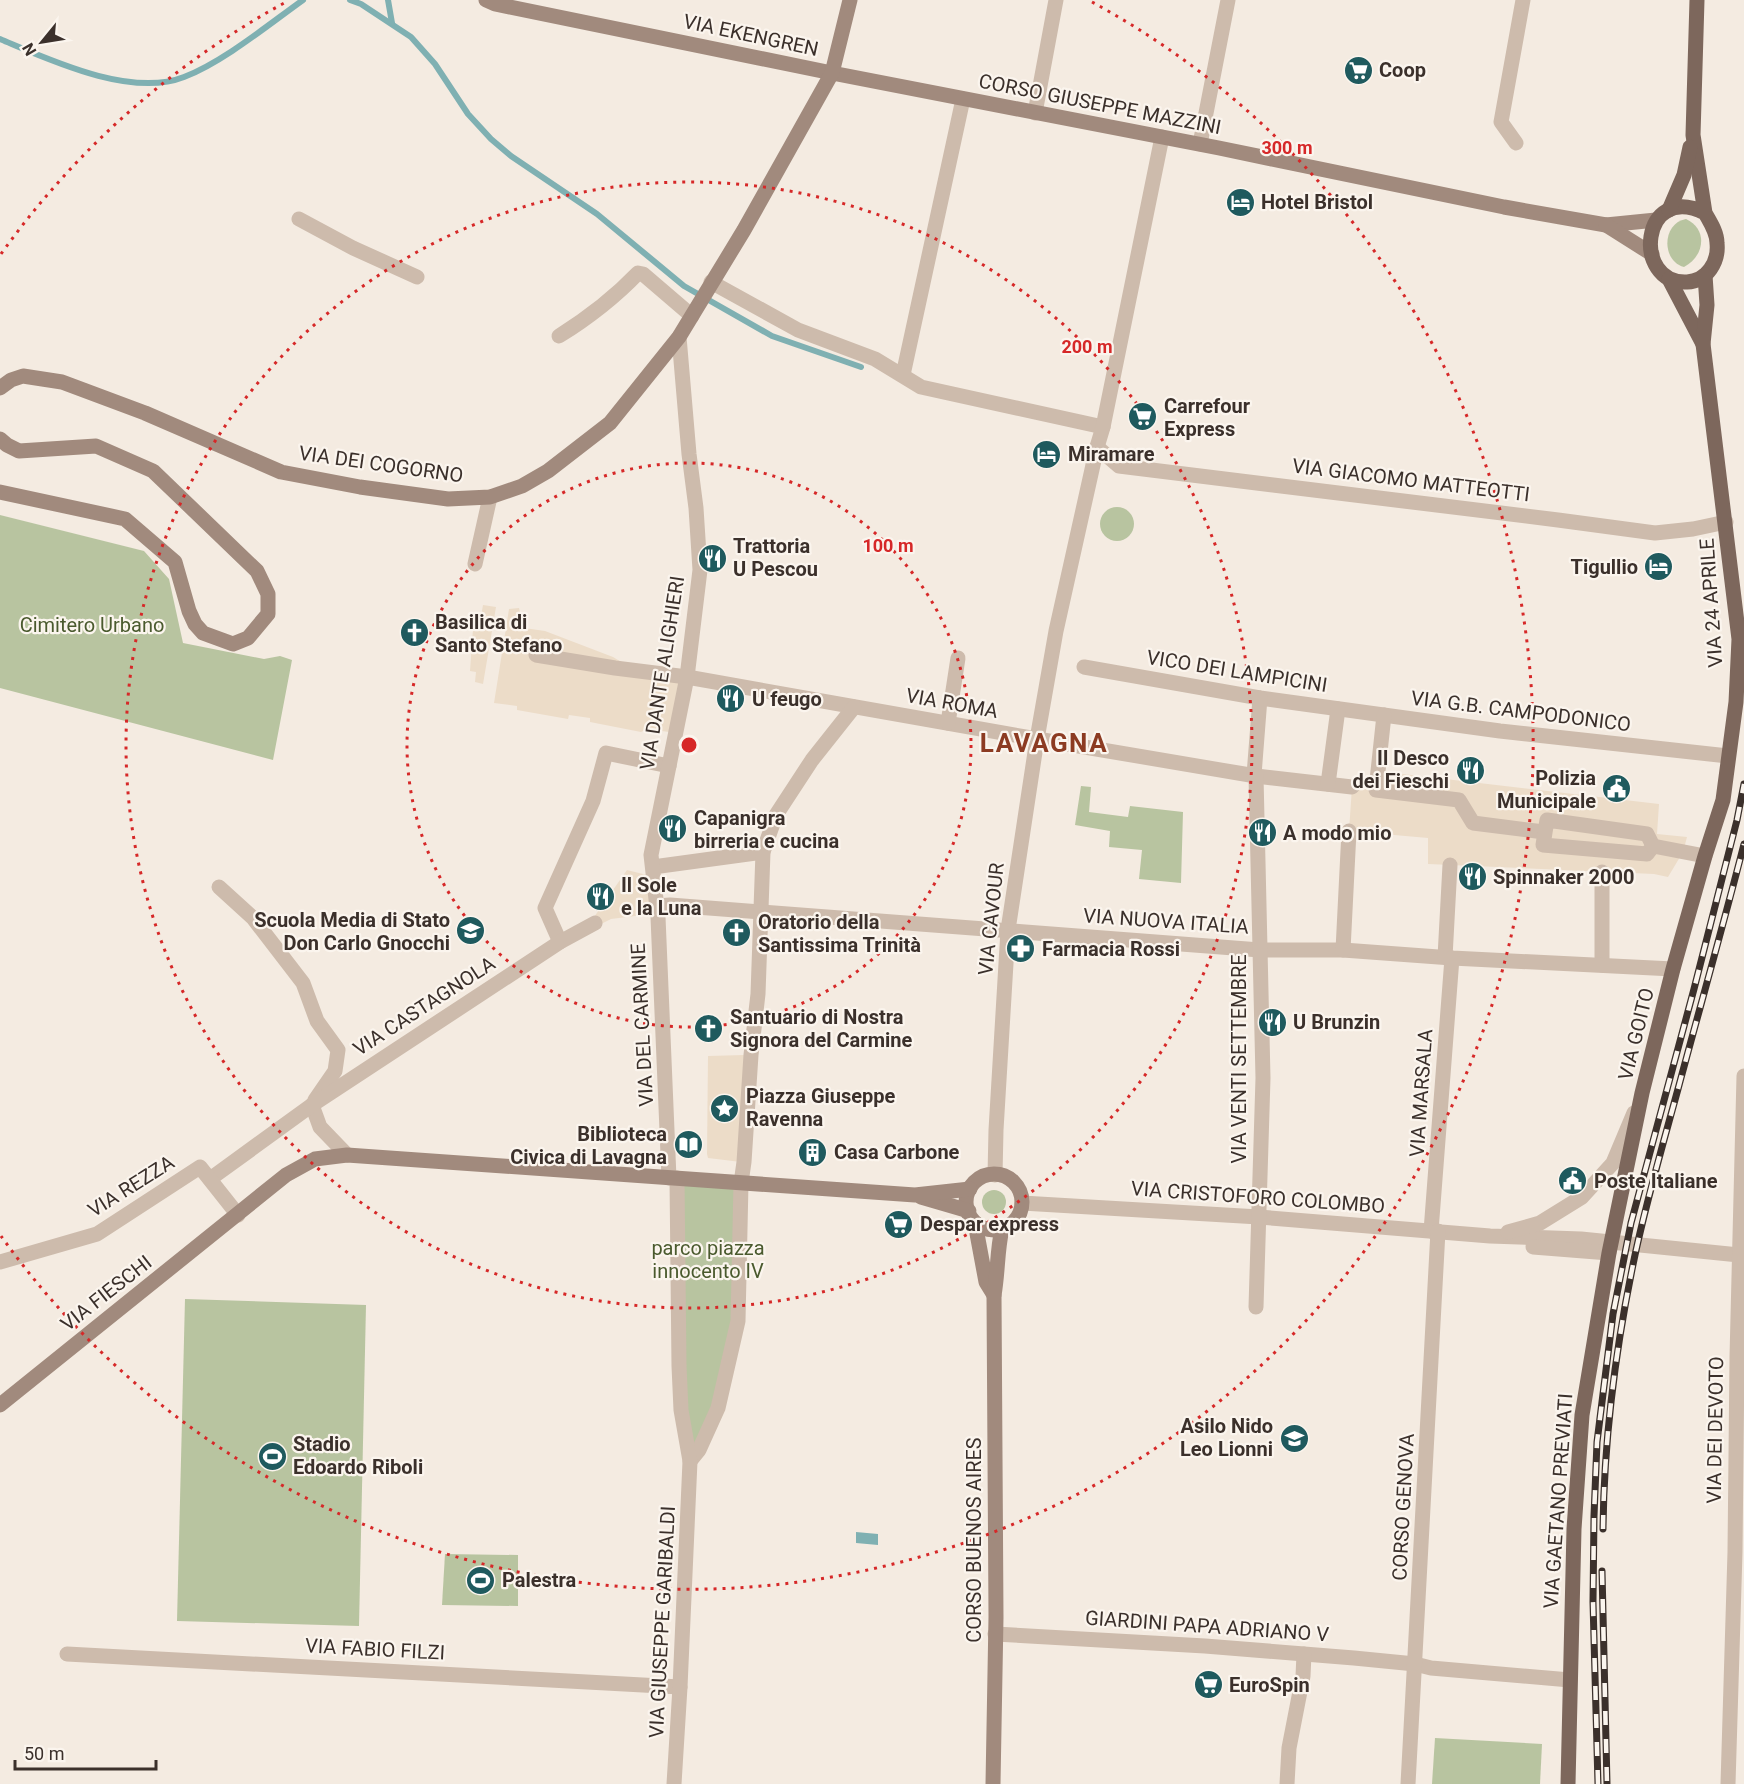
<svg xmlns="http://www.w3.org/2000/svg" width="1744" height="1784" font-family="Roboto,sans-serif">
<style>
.green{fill:#b8c4a0}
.plaza{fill:#ecdcc8}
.water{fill:#7fb0b2}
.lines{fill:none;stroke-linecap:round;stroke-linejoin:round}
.stream{stroke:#7fb0b2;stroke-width:6}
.street{stroke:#cdbbac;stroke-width:15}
.secondary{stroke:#a18a7d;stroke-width:15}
.primary{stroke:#7d675c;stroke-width:15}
.rail-casing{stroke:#3b302b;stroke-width:7}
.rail{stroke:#fbf5ee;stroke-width:4.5;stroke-dasharray:14;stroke-linecap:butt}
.ring{fill:none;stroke:#d62828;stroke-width:3;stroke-dasharray:3 6}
.labels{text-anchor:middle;stroke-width:4.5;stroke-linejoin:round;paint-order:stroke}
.street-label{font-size:20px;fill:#3b302b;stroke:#fbf5ee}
.poi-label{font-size:20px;font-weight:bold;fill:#3b302b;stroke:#fbf5ee;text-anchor:start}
.park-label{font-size:20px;fill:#4a5a2e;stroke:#fbf5ee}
.district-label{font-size:26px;font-weight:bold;letter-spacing:1.5px;fill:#8c3b22;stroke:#fbf5ee}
.centre{fill:#d62828;stroke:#fbf5ee;stroke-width:3}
.ring-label{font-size:18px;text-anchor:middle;font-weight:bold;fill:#d62828;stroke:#fbf5ee;stroke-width:4.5;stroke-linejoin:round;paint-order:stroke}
</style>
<rect width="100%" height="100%" fill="#f4ebe1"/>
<g class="green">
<path d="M1686,219c22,10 19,37 -2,48 -23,-6 -22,-44 2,-48z"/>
<circle cx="1117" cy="524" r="17"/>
<path d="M0,515l144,36 25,28 14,64 81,16 16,-3 12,4 -19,100 -273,-72z"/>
<path d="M1081,786l10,1 -2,25 39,5 2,-11 53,6 -2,71 -42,-4 3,-29 -33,-3 1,-16 -35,-6z"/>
<path d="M681,1183l53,4v133l-19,87 -23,45 -5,-39z"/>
<circle cx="994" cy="1202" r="12"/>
<path d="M185,1299l181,6 -7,321 -182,-5z"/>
<path d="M445,1554l73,1v51l-76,-1z"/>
<path d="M1435,1738l107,6 -2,40h-108z"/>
</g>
<g class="plaza">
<path d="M483,605l13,2 -13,77 -8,-2 1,-10 -6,-1 4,-56 7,1z"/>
<path d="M519,608l5,20 21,3 68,26 10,6 60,12 -14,57 -22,-3 -6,3 -51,-10v-4l-21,-3 -1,4 -51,-9v-4l-23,-3 15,-94z"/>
<path d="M1377,771l282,33 -2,30 30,3 -4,15 -15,25 -14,-3 -226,-10v-26l-79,-7 3,-44 23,3z"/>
<path d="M627,870l20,5 4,39 -40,5 -14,7 -5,-6z"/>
<path d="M744,1055l-3,107 -33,-4 -1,-4 1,-98z"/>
</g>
<path class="water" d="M856,1532l22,2v11l-22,-2z"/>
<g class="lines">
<g class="stream">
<path d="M350,0l11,4 50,33 24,27 33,50 23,25 20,17 86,58 87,72 88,50 89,31"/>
<path d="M388,0l4,23"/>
<path d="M0,39c50,21 131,59 184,38 39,-15 84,-52 119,-77"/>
</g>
<g class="street">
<path d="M1035,113l21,-113"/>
<path d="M1516,143l-15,-21 22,-122"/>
<path d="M1200,144l28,-144"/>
<path d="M299,219l54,29 64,29"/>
<path d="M711,282l87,48 77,29 46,28 182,40"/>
<path d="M559,336c29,-18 55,-38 79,-63l5,1 49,42"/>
<path d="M903,375l60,-276"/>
<path d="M1097,447l22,19 439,54 97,13 38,-4 33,-7"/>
<path d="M475,564l15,-67"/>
<path d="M536,655l79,13 72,9 350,62 219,37 96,11"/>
<path d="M1084,667l176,31 240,33 228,25"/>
<path d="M1384,715l-8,75 83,10 14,23 71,9"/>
<path d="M948,723l10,-65"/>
<path d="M1254,775l6,-77"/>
<path d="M1328,784l10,-75"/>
<path d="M1547,820l100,14 6,12 -6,8 -104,-9z"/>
<path d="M1653,846l52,10"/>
<path d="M653,867l110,-15"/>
<path d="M1602,872v93"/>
<path d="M219,887l34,31 50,65 14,38 21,29 -3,21 -20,29"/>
<path d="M657,906l13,-1 590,45h83l109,8 221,11"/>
<path d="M560,942l-15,-34 48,-107 13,-48 63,13"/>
<path d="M1343,950l6,-119"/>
<path d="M1445,957l5,-92"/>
<path d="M312,1105l8,22 27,28"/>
<path d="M995,1175l1,-45 12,-200 29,-191 19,-108 41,-184 6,-20 59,-290"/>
<path d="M669,1178l-11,-261 -7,-62 36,-178 13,-107 -4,-62 -7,-54 -10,-117"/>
<path d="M210,1179l102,-74 248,-163 35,-19"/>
<path d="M1022,1203l237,14 231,19 91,3 158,16"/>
<path d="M1431,1231l21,-273"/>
<path d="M1508,1232l32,-9 42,-26 31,-34 21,-50"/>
<path d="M1533,1247l76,6"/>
<path d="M0,1262l97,-28 103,-67 38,48"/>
<path d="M1256,1307l7,-229 -7,-302"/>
<path d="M690,1461l9,-11 19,-42 20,-87 3,-138 3,-21 7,-107 7,-61 5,-142 13,-37 36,-55 42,-53"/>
<path d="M995,1634l210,12 149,12 61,6 16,4 139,12"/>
<path d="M67,1654l613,33"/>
<path d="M674,1784l6,-97 10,-226 -9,-51 -2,-44 -2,-188"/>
<path d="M1287,1784l2,-36 14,-72 1,-22"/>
<path d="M1408,1784l30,-553"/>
<path d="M1728,1784l7,-232 2,-195 7,-281"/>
</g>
<g class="secondary">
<path d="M486,0l9,4 337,69 387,75 285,59 102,18 50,-5"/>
<path d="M1606,225l46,29"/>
<path d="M0,388l11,-8 12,-4 39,6 83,31 136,59 79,15 88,12 42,-2 32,-11 26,-15 62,-48 69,-86 65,-107 88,-157 18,-73"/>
<path d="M0,439l7,6 12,6 77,-5 57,25 104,100 11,23v20l-20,24 -15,6 -30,-11 -8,-9 -6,-13 -14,-49 -50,-43 -125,-27"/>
<circle cx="994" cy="1202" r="28"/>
<path d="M921,1197l48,14"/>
<path d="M975,1223l11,59 8,13"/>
<path d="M0,1405l286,-230 29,-16 32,-4 568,40 55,-6"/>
<path d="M993,1784l3,-167 -2,-322c4,-22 3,-45 8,-66"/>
</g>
<g class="primary">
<path d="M1697,0l-4,135 12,78c5,9 12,19 12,30 2,19 -10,38 -30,39 -55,3 -47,-101 18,-69"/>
<path d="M1669,210l15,-35 6,-28"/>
<path d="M1669,279l34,65"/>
<path d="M1568,1784l6,-255 8,-114 27,-162 33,-160 31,-124 32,-113 18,-56 13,-98 3,-63 -36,-295 4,-39 -2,-30"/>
</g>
<defs>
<g id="rail">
<path d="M1603,1529c1,-92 13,-184 32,-274 12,-56 28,-111 43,-166 22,-82 45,-163 66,-245"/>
<path d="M1602,1571l5,213"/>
<path d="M1598,1784l-5,-182 1,-86 3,-74 16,-128 18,-91 63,-234 43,-169 7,-36"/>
</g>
</defs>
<use href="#rail" class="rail-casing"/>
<use href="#rail" class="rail"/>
</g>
<g class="ring">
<circle cx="689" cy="745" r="282"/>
<circle cx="689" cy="745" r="563"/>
<path d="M1 254A845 845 0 0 1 286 2M1092 2A845 845 0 1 1 1 1236"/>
</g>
<defs>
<symbol id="supermarket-disc" viewBox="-11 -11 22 22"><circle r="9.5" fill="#1f5a5e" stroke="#fbf5ee"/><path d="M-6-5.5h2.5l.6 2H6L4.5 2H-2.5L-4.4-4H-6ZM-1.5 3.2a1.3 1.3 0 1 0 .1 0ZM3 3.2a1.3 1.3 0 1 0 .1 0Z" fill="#fff"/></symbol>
<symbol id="hotel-disc" viewBox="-11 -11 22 22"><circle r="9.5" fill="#1f5a5e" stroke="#fbf5ee"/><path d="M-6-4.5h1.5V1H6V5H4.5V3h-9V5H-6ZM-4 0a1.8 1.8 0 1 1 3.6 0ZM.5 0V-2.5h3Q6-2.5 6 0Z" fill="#fff"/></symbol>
<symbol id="restaurant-disc" viewBox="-11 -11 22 22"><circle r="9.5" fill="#1f5a5e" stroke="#fbf5ee"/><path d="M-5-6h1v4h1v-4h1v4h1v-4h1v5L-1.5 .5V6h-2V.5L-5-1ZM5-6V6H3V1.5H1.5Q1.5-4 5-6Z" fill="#fff"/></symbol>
<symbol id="church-disc" viewBox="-11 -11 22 22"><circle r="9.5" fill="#1f5a5e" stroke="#fbf5ee"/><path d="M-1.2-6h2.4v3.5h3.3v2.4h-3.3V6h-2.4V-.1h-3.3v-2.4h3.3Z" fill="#fff"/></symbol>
<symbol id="civic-disc" viewBox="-11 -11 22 22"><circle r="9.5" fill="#1f5a5e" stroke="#fbf5ee"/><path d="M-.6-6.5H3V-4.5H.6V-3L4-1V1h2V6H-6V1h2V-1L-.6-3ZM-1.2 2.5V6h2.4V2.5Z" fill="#fff"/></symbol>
<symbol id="school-disc" viewBox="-11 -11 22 22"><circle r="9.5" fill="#1f5a5e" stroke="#fbf5ee"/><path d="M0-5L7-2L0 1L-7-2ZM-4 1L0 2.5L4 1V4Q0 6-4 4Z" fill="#fff"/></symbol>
<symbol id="pharmacy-disc" viewBox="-11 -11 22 22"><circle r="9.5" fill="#1f5a5e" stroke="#fbf5ee"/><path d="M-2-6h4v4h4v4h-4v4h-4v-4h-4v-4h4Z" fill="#fff"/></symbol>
<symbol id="sight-disc" viewBox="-11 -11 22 22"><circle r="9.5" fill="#1f5a5e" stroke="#fbf5ee"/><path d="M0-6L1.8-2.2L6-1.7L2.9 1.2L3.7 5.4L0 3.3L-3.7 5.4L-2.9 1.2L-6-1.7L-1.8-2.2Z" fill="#fff"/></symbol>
<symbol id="library-disc" viewBox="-11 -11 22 22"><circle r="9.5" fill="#1f5a5e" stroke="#fbf5ee"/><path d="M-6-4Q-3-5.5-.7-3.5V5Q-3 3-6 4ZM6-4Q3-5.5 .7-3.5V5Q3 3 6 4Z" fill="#fff"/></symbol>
<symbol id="building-disc" viewBox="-11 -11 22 22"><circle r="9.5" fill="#1f5a5e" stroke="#fbf5ee"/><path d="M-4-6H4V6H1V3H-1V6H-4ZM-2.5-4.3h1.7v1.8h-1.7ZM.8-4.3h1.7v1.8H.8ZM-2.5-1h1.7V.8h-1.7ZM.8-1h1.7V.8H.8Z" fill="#fff"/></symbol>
<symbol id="stadium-disc" viewBox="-11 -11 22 22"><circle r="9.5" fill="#1f5a5e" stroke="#fbf5ee"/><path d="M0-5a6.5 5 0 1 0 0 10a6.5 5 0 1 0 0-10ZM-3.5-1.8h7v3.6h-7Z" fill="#fff"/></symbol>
</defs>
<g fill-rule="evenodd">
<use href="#supermarket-disc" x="1342" y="54" width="33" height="33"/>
<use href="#hotel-disc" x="1224" y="186" width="33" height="33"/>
<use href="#supermarket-disc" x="1126" y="400" width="33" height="33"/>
<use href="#hotel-disc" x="1030" y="438" width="33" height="33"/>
<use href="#restaurant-disc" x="696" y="542" width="33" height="33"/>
<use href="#hotel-disc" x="1642" y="550" width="33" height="33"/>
<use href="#church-disc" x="398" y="616" width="33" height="33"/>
<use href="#restaurant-disc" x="714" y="682" width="33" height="33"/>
<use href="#restaurant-disc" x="1454" y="754" width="33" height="33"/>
<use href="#civic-disc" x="1600" y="772" width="33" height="33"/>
<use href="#restaurant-disc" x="656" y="812" width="33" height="33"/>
<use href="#restaurant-disc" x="1246" y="816" width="33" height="33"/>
<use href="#restaurant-disc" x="1456" y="860" width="33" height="33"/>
<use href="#restaurant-disc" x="584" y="880" width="33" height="33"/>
<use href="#school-disc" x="454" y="914" width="33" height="33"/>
<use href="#church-disc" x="720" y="916" width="33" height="33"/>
<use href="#pharmacy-disc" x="1004" y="932" width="33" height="33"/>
<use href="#restaurant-disc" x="1256" y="1006" width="33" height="33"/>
<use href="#church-disc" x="692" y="1012" width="33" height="33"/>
<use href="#sight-disc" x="708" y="1092" width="33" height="33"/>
<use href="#library-disc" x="672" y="1128" width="33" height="33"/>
<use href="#building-disc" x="796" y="1136" width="33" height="33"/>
<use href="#civic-disc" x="1556" y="1164" width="33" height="33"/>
<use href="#supermarket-disc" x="882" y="1208" width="33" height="33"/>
<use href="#school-disc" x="1278" y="1422" width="33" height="33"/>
<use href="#stadium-disc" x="256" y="1440" width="33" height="33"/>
<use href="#stadium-disc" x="464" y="1564" width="33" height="33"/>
<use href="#supermarket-disc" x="1192" y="1668" width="33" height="33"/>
</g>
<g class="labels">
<g class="street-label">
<text transform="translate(751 35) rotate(12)" y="7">VIA EKENGREN</text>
<text transform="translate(1100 104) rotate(11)" y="7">CORSO GIUSEPPE MAZZINI</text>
<text transform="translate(381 464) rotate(8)" y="7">VIA DEI COGORNO</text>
<text transform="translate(1411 480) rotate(7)" y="7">VIA GIACOMO MATTEOTTI</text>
<text transform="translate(1711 603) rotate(-94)" y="7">VIA 24 APRILE</text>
<text transform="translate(1237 671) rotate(9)" y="7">VICO DEI LAMPICINI</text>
<text transform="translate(662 673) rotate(-81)" y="7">VIA DANTE ALIGHIERI</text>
<text transform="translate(952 703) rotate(10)" y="7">VIA ROMA</text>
<text transform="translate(1521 711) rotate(7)" y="7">VIA G.B. CAMPODONICO</text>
<text transform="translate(991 919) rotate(-84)" y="7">VIA CAVOUR</text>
<text transform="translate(1166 921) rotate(4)" y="7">VIA NUOVA ITALIA</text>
<text transform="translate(424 1006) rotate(-33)" y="7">VIA CASTAGNOLA</text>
<text transform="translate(642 1025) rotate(-93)" y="7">VIA DEL CARMINE</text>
<text transform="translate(1636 1034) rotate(-76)" y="7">VIA GOITO</text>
<text transform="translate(1239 1059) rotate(-90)" y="7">VIA VENTI SETTEMBRE</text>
<text transform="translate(1421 1093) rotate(-86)" y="7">VIA MARSALA</text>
<text transform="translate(131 1186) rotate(-32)" y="7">VIA REZZA</text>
<text transform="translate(1258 1197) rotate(4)" y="7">VIA CRISTOFORO COLOMBO</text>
<text transform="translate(106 1293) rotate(-38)" y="7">VIA FIESCHI</text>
<text transform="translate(1715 1430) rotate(-89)" y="7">VIA DEI DEVOTO</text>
<text transform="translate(1558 1501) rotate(-86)" y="7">VIA GAETANO PREVIATI</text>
<text transform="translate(1403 1507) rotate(-87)" y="7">CORSO GENOVA</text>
<text transform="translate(974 1540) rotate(-90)" y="7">CORSO BUENOS AIRES</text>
<text transform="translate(662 1622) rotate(-87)" y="7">VIA GIUSEPPE GARIBALDI</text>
<text transform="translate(1207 1626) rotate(4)" y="7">GIARDINI PAPA ADRIANO V</text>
<text transform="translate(375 1649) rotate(3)" y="7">VIA FABIO FILZI</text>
</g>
<g class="poi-label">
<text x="1379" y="77">Coop</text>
<text x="1261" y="209">Hotel Bristol</text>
<text x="1164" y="413">Carrefour<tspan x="1164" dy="23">Express</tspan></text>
<text x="1068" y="461">Miramare</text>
<text x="733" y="553">Trattoria<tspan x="733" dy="23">U Pescou</tspan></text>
<text x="1638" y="574" text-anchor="end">Tigullio</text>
<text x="435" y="629">Basilica di<tspan x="435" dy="23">Santo Stefano</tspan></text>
<text x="752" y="706">U feugo</text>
<text x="1449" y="765" text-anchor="end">Il Desco<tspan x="1449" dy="23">dei Fieschi</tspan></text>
<text x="1596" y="785" text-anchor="end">Polizia<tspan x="1596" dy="23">Municipale</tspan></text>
<text x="694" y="825">Capanigra<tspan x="694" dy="23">birreria e cucina</tspan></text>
<text x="1283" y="840">A modo mio</text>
<text x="1493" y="884">Spinnaker 2000</text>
<text x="621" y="892">Il Sole<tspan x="621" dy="23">e la Luna</tspan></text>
<text x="450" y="927" text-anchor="end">Scuola Media di Stato<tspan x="450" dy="23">Don Carlo Gnocchi</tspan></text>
<text x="758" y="929">Oratorio della<tspan x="758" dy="23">Santissima Trinità</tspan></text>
<text x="1042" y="956">Farmacia Rossi</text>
<text x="730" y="1024">Santuario di Nostra<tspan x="730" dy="23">Signora del Carmine</tspan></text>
<text x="1293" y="1029">U Brunzin</text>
<text x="746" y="1103">Piazza Giuseppe<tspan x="746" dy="23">Ravenna</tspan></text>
<text x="667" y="1141" text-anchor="end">Biblioteca<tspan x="667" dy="23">Civica di Lavagna</tspan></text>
<text x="834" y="1159">Casa Carbone</text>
<text x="1594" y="1188">Poste Italiane</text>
<text x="920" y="1231">Despar express</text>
<text x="1273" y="1433" text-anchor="end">Asilo Nido<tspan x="1273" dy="23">Leo Lionni</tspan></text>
<text x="293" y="1451">Stadio<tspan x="293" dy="23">Edoardo Riboli</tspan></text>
<text x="502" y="1587">Palestra</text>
<text x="1229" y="1692">EuroSpin</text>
</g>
<g class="park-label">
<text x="92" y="632">Cimitero Urbano</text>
<text x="708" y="1255">parco piazza<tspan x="708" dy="23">innocento IV</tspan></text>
</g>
<g class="district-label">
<text x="1044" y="752">LAVAGNA</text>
</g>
</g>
<circle cx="689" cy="745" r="9" class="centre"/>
<g class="ring-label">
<text x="1287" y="154">300 m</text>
<text x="1087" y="353">200 m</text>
<text x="888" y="552">100 m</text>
</g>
<g transform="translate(42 42) rotate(240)" stroke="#fbf5ee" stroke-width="4.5" paint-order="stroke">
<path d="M0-4.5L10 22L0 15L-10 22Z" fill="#3b302b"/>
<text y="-9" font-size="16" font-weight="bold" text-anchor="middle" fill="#3b302b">N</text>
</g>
<path d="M15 1760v9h141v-9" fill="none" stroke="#3b302b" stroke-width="3"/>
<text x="24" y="1760" font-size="18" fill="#3b302b" stroke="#fbf5ee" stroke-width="4.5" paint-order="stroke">50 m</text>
</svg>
